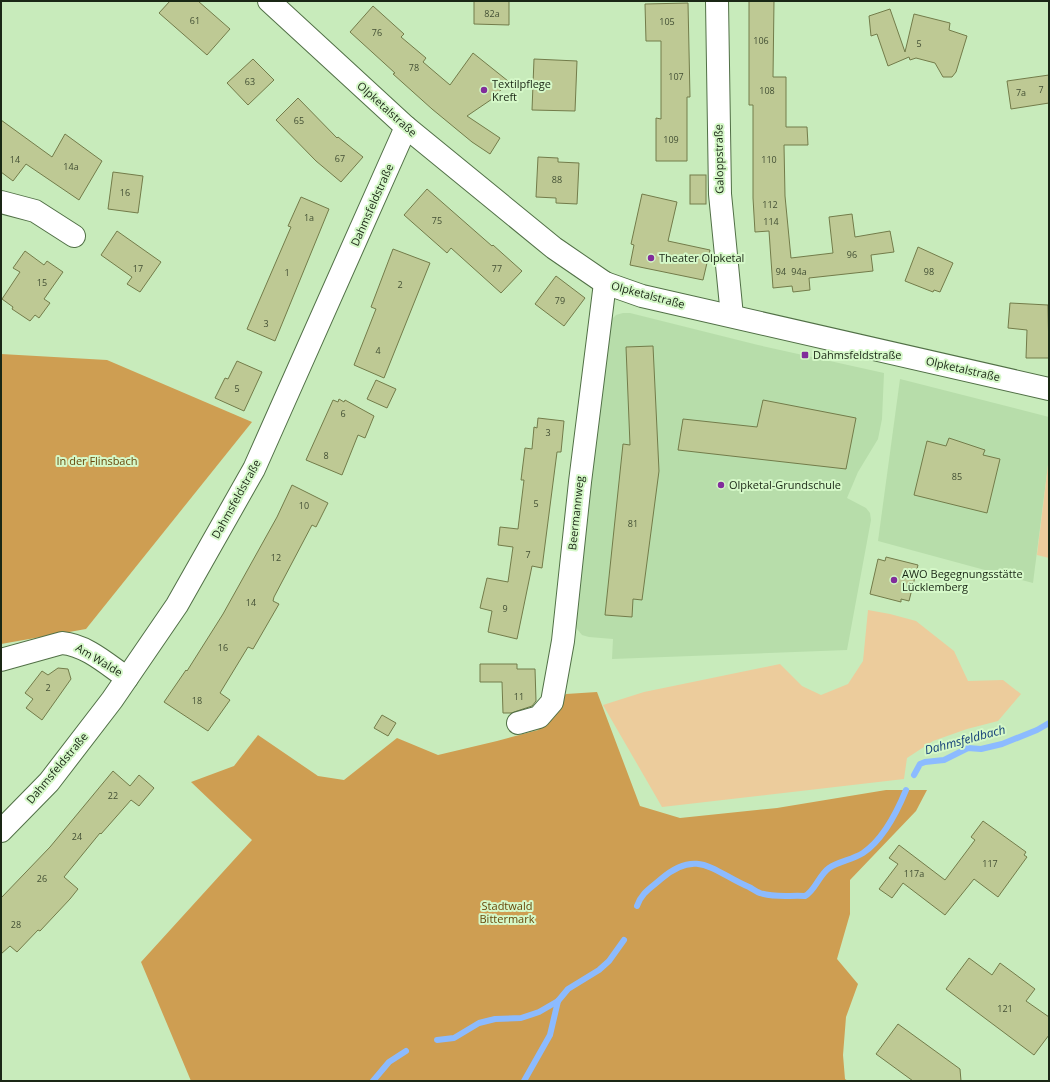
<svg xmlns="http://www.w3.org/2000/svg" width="1050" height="1082" font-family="'Open Sans',sans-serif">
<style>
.built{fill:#b7ddaa}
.green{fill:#eccc9c}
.forest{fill:#ce9e52}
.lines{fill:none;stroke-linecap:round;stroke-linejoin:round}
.stream{stroke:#8cbbff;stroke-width:6}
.building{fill:#bec994;stroke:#737c4a}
.minor-casing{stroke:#517046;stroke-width:24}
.minor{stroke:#fff;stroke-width:22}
.poi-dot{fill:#822d9b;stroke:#d5f8c8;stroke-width:1.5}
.labels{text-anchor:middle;stroke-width:4;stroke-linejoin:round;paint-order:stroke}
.number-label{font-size:9px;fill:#435035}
.poi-label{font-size:11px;fill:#1a2715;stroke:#d5f8c8;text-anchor:start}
.street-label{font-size:11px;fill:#1a2715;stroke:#d5f8c8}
.park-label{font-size:11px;fill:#68480b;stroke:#d5f8c8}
.water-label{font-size:12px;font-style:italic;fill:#103c77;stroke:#d5f8c8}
</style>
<rect width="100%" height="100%" fill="#c8ebbb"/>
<g class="built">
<path d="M623,313h7l128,32 126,28 -2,46 -4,20 -20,33 -11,26 19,10 4,5 1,7 -24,130 -235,9 1,-20 -24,-2 -7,-2 -5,-6 -2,-7 7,-72 29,-230 5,-5z"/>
<path d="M900,379l149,38v40l-16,126 -155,-42z"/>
</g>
<g class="green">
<path d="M1049,457v101l-12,-3z"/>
<path d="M868,610l22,4 26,7 38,30 14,30 35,-1 18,14 -23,27 -31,8 -34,12 -26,17 -3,21 -242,28 -59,-102 41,-13 136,-28 22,22 19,9 27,-11 15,-23z"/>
</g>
<g class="forest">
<path d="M1,354l106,6 145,62 -166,207 -85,15z"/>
<path d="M597,692l43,114 40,12 97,-10 109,-18h41l-11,21 -66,69v34l-13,45 21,25 -12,33 -3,38 2,24 3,2h-657l-50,-119 111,-122 -61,-58 43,-16 24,-31 60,41 26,4 53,-42 41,17 59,-14 41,-11 28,-36z"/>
</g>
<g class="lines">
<g class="stream">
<path d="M914,775l6,-11 5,-2 19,-2 24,-12 13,1 21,-5 35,-14 12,-7"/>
<path d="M637,906c5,-14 14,-18 24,-27 37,-32 54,-6 88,8 4,2 7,5 11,6 15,5 30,2 45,3 10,-5 14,-21 24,-28 10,-7 23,-8 34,-15 21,-14 34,-41 43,-63"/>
<path d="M437,1040l17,-2 25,-15 16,-4 26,-1 18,-6 19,-11 10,-12 31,-19 10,-9 15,-21"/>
<path d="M373,1081l16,-19 17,-11"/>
<path d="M524,1081l26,-46 8,-34"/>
</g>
</g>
<g class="building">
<path d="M170,1h28l32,28 -23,26 -48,-42z"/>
<path d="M474,1h35v24l-35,-1z"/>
<path d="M749,1h25l-1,76h13v50h21l1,18h-24l1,51 6,62 42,-5 -4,-36 23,-3 3,23 35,-6 4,21 -23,3 2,16 -64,7 1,12 -17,2 -1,-6 -19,2 -4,-57 -14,1 -2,-34v-93h-4z"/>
<path d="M688,3l2,94h-3v64h-31v-43l5,1v-78h-15l-1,-37z"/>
<path d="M373,6l31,28 -3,3 25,21 -3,4 27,23 23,-32 35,28 -13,16 -28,19 33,22 -10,16 -18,-12 -40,-33 -39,-35 2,-1 -45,-41z"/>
<path d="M890,9l15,43 9,-38 36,9 -1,7 18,6 -11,36 -4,5h-9l-8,-14 -19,-5 -6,2 -1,-3 -21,9 -11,-32 -6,2 -2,-20z"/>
<path d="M253,59l21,21 -26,25 -21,-22z"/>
<path d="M534,59l43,2 -2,50 -43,-1z"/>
<path d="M1049,75v28l-38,6 -4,-28z"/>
<path d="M298,98l39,40 1,-1 25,20 -22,25 -25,-21 -40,-41z"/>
<path d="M1,120l51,37 13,-23 37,27 -23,39 -53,-36 -13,17 -12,-9z"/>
<path d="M538,157l20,1v4l21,1 -2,41 -21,-1v-5l-20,-1z"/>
<path d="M113,172l30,4 -5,37 -30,-4z"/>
<rect x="690" y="175" width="16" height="29"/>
<path d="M427,189l65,57 1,-1 29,26 -21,22 -50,-45 -4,5 -43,-38z"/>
<path d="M642,194l35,8 -9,39 42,9 -7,30 -73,-15 4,-20 -3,-1z"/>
<path d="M301,197l28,12 -54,132 -28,-12 44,-102 -3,-1z"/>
<path d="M117,231l44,31 -21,30 -13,-8 5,-7 -31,-22z"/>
<path d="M918,247l35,16 -13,29 -6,-2 -1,2 -28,-11z"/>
<path d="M393,249l37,14 -46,115 -30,-13 22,-56 -5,-2z"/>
<path d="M25,251l19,14 3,-4 16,11 -19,27 6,4 -11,15 -4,-3 -5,6 -18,-12 1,-2 -11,-8 18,-27 -7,-4z"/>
<path d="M556,276l29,22 -21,28 -29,-22z"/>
<path d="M1010,303l38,2 1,53h-23l1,-28 -19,-2z"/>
<path d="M653,346l6,125 -17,129 -9,-1 -1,18 -27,-2 18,-171 7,1 -4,-98z"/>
<path d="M237,361l25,11 -18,39 -29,-13 10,-20 3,1z"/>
<path d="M376,380l20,9 -9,19 -20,-9z"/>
<path d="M339,399l5,3 1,-2 29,16 -9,22 -7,-3 -16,40 -36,-15 27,-60 5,2z"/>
<path d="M763,400l93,18 -10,51 -168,-19 5,-31 74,8z"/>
<path d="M538,418l26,3 -3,31h-4l-15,116 -10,-2 -15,73 -29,-7 4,-21 -12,-3 7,-30 21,4 5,-35 -15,-2 2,-18 18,2 6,-49h-3l4,-32 7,1 2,-22 3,1z"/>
<path d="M949,438l36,12 -2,5 17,4 -13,54 -73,-18 13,-54 19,5z"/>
<path d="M292,485l36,18 -12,24 -4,-2 -38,72 -1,4 6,3 -26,45 -5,-2 -28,46 10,7 -22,31 -44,-29 22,-32 1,1 36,-57 54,-97z"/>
<path d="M886,557l32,8 -9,36 -8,-2v3l-31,-8 8,-35 7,2z"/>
<path d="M480,664h37v5h18l1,32 -4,5 -21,7h-8l-1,-31h-22z"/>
<path d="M58,668l10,1 3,10 -29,41 -16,-12 7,-9 -8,-6 17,-22 6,4z"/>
<path d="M382,715l14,8 -8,13 -14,-8z"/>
<path d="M113,771l17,15 9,-11 15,13 -15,18 -8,-6 -30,34 -1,-1 -36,44 14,12 -8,10 -30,32 -2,-1 -21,22 -7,-6 -9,8v-56l49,-51z"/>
<path d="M983,821l43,31 -2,3 3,2 -29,40 -24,-18 -29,36 -42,-32 -11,15 -13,-9 19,-25 -9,-6 10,-13 46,35 30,-40 -4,-3z"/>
<path d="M969,958l23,17 8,-12 35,26 -9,12 23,16v18l-15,20 -88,-66z"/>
<path d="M898,1024l62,45 1,12h-48l-37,-27z"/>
</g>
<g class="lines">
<defs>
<g id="minor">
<path d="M269,1l137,126 148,121 51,35 37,13 407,93"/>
<path d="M717,1l3,193 12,122"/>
<path d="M1,202l34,9 39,25"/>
<path d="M1,660l61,-17c24,2 45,21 65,35"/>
<path d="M518,723l21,-6 13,-15 11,-61 17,-159 25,-199"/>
<path d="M1,831l48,-49 63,-82 65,-95 77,-136 152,-342"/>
</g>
</defs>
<use href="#minor" class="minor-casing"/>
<use href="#minor" class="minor"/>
</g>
<g class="poi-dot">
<circle cx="484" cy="90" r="4"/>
<circle cx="651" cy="258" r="4"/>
<rect x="801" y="351" width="8" height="8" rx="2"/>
<circle cx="721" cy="485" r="4"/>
<circle cx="894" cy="580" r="4"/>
</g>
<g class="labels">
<g class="number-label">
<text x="492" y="17">82a</text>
<text x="195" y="24">61</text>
<text x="667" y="25">105</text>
<text x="377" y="36">76</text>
<text x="761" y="44">106</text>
<text x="919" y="47">5</text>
<text x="414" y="71">78</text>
<text x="676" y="80">107</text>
<text x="250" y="85">63</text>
<text x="1041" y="93">7</text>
<text x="767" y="94">108</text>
<text x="1021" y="96">7a</text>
<text x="299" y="124">65</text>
<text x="671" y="143">109</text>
<text x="340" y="162">67</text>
<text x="15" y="163">14</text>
<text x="769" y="163">110</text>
<text x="71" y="170">14a</text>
<text x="557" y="183">88</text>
<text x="125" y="196">16</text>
<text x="770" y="208">112</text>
<text x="309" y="221">1a</text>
<text x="437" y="224">75</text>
<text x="771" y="225">114</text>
<text x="852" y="258">96</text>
<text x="138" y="272">17</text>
<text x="497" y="272">77</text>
<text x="781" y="275">94</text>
<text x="799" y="275">94a</text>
<text x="929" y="275">98</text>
<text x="287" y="276">1</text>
<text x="42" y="286">15</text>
<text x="400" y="288">2</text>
<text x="560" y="304">79</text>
<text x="266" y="327">3</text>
<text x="378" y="354">4</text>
<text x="237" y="392">5</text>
<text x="343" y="417">6</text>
<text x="548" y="436">3</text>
<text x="326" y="459">8</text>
<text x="957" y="480">85</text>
<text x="536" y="507">5</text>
<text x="304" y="509">10</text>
<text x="633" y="527">81</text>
<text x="528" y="558">7</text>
<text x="276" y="561">12</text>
<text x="251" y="606">14</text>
<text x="505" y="612">9</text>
<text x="223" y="651">16</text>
<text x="48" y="691">2</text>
<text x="519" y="700">11</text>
<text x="197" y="704">18</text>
<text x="113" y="799">22</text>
<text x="77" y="840">24</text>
<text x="990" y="867">117</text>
<text x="914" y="877">117a</text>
<text x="42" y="882">26</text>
<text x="16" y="928">28</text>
<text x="1005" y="1012">121</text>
</g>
<g class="poi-label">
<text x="492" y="88">Textilpflege<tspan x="492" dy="13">Kreft</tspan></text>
<text x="659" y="262">Theater Olpketal</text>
<text x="813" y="359">Dahmsfeldstraße</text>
<text x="729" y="489">Olpketal-Grundschule</text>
<text x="902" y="578">AWO Begegnungsstätte<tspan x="902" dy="13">Lücklemberg</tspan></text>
</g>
<g class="street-label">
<text transform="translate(387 109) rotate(42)" y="4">Olpketalstraße</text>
<text transform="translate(719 159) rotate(-91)" y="4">Galoppstraße</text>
<text transform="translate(372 205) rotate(-66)" y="4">Dahmsfeldstraße</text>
<text transform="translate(648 295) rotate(15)" y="4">Olpketalstraße</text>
<text transform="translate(963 369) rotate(13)" y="4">Olpketalstraße</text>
<text transform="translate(236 499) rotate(-61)" y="4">Dahmsfeldstraße</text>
<text transform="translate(576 513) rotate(-84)" y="4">Beermannweg</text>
<text transform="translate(99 660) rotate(31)" y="4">Am Walde</text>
<text transform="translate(57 768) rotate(-50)" y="4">Dahmsfeldstraße</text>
</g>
<g class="park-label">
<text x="97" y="465">In der Flinsbach</text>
<text x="507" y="910">Stadtwald<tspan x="507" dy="13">Bittermark</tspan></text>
</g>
<g class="water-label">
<text transform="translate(965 740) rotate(-15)" y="4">Dahmsfeldbach</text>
</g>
</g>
<rect width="1050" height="1082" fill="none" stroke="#1a2715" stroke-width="4"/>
</svg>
